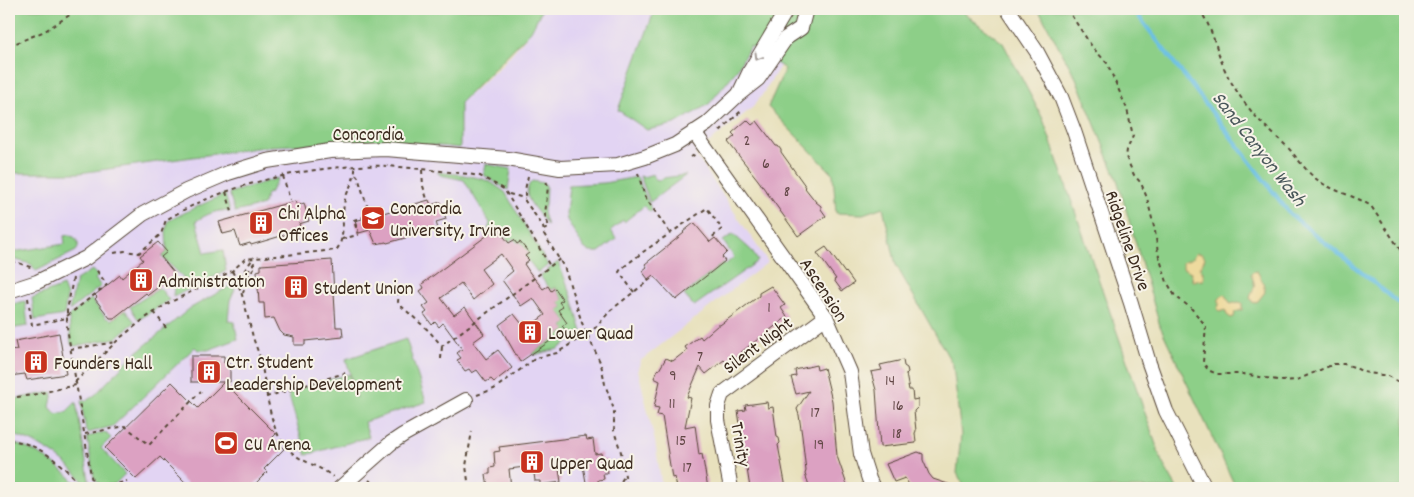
<svg xmlns="http://www.w3.org/2000/svg" width="1414" height="497" font-family="Dekko,sans-serif">
<style>
.built{fill:#e2d4f3}
.green{fill:#8dcf88;stroke:#647c53}
.sand{fill:#eeda9e;stroke:#94825e}
.lines{fill:none;stroke-linecap:round;stroke-linejoin:round}
.stream{stroke:#69bfe5;stroke-width:4}
.building{fill:#dca1c2}
.minor-casing{stroke:#554536;stroke-width:16}
.path{stroke:#554536;stroke-width:2;stroke-dasharray:4 4;stroke-linecap:butt}
.minor{stroke:#fff;stroke-width:14}
.oneway{stroke:#a79f9a}
.labels{text-anchor:middle;stroke-width:4;stroke-linejoin:round;paint-order:stroke}
.number-label{font-size:16px;fill:#634847}
.street-label{font-size:19px;fill:#3b2a1e;stroke:#f7f3e8}
.poi-label{font-size:19px;fill:#3b2a1e;stroke:#f7f3e8;text-anchor:start}
.water-label{font-size:20px;font-style:italic;fill:#49575a;stroke:#f7f3e8}
</style>
<rect width="100%" height="100%" fill="#f7f3e8"/>
<filter id="ink" filterUnits="userSpaceOnUse"><feTurbulence type="fractalNoise" baseFrequency=".02" numOctaves="2"/><feDisplacementMap in="SourceGraphic" scale="10" xChannelSelector="R" yChannelSelector="G"/><feConvolveMatrix kernelMatrix="1 2 1 2 8 2 1 2 1" color-interpolation-filters="sRGB"/></filter>
<filter id="wash" filterUnits="userSpaceOnUse"><feTurbulence type="fractalNoise" baseFrequency=".0096" numOctaves="4" result="noise"/><feDisplacementMap in="SourceGraphic" scale="20" xChannelSelector="R" yChannelSelector="G"/><feGaussianBlur stdDeviation="1.12" result="paint"/><feColorMatrix in="noise" values="0 0 0 0 0 0 0 0 0 0 0 0 0 0 0 0 0 1.4 0 .05"/><feComposite in="paint" operator="in"/></filter>
<g filter="url(#wash)">
<rect width="100%" height="100%" fill="#e8e1bd"/>
<path class="built" d="M542,9h251l-11,54 -20,32 -9,12 -58,47 73,108 -128,99 -2,9 17,72 7,46h-653v-315h70l192,-27 120,-5 69,7v-45l40,-36 27,-31z"/>
<g class="green">
<path d="M9,9h533l-11,22 -71,72v45l-69,-7 -120,5 -192,27h-70z"/>
<path d="M655,9h304l44,34 40,76 119,343 15,26h-212l-8,-15 4,-38 -8,-70 -57,-100 -13,-58 -20,7 -27,-1 -3,-39 -65,-67 17,-38 -35,-23 -14,25 -27,33 -34,20 -28,6 -29,-20z"/>
<path d="M1038,9h367v479h-169l-76,-162 -43,-147 -41,-101z"/>
<path d="M486,164l25,5 -3,21 -23,-14 -1,-2z"/>
<path d="M437,172l27,3 19,4 9,4 13,9 43,73 -10,8 -13,-17 4,-3 -9,-12 -2,2 -5,-5 -4,4 -8,-12 -5,3 -2,-2 -6,-1 2,-7 -26,-43 -24,-5z"/>
<path d="M653,174l2,5 4,1 4,-2 23,-3 -36,27 -10,-26 3,1z"/>
<path d="M637,177l15,34 -2,1 -6,-6 -20,16 -1,-2 -12,10 5,9 -17,13h-9l-6,-4 -17,-28 -1,-6 3,-29 35,-2z"/>
<path d="M278,178l-8,15 -3,1 -4,11 -28,7 -6,-19z"/>
<path d="M532,181l11,2 3,2 -1,19 -2,9 4,13c-6,-14 -30,-29 -15,-45z"/>
<path d="M225,194l5,18c-12,-4 -24,3 -34,9l9,32 18,-3 3,21 -53,26 1,-12 10,-7 -22,-21 5,-5 -1,-20 2,-11 24,-12z"/>
<path d="M733,234l18,16 7,11 -64,45 -10,-11 39,-32 2,2 9,-8 -11,-16z"/>
<path d="M68,235l6,2c4,4 6,10 2,14l-40,20 -5,-7 -18,-5 -1,-7 53,-8 -1,-8z"/>
<path d="M558,262l13,32 11,38 -24,17 -25,6 -1,-1 33,-24 -2,-4 5,-4 -10,-11 5,-4 -4,-5 4,-3 -8,-12 -4,3 -11,-14z"/>
<path d="M92,270l6,6 -3,3 6,7 -32,25 7,-31z"/>
<path d="M63,286l4,10 -3,19 -29,5 -3,-22z"/>
<path d="M230,286l5,3 -5,11 -2,21 6,1 4,17 -30,11h-10l-3,-3 -82,79 -25,7 -2,-2 -5,-30h5l9,-6 34,-36 60,-50z"/>
<path d="M160,288l9,12 -29,19h-2l-8,-12z"/>
<path d="M91,299l16,20 2,-1 2,2 14,-10 10,12 -19,16 -41,8 -4,-2 -2,-28z"/>
<path d="M25,301l3,25 -19,3v-24z"/>
<path d="M406,339l20,63 -62,20 5,15 -63,18 -18,-63 61,-18 8,24 -11,-39z"/>
<path d="M53,392l-3,15 6,7 10,-2 10,-10 14,84 -3,1c-19,-27 -47,-45 -78,-53v-34z"/>
<path d="M105,432l6,6 -10,10 24,26 -10,10 -13,2 -8,-8 -7,-41z"/>
<path d="M9,442c29,8 51,23 71,46h-71z"/>
</g>
<g class="sand">
<path d="M1196,253l6,1 3,4 -5,10 4,9 -1,3 -10,1 -2,-9 -8,-4v-6l9,-4z"/>
<path d="M1257,271l6,11 2,10 -7,9 -5,2 -3,-5c4,-14 7,-8 1,-24l1,-2z"/>
<path d="M1224,294l7,10 7,-2 4,1v7l-7,2 -1,5 -3,1 -4,-3 -2,-5 -5,2 -3,-3 2,-4v-6z"/>
</g>
<g class="lines">
<path class="stream" d="M1133,9l157,205 115,94"/>
</g>
<g id="blocks">
<g class="building">
<path d="M747,120l5,5 5,-4 19,25h2l3,4v2l25,35 -1,1 11,14 5,4v3l5,7 -28,20 -40,-56 -30,-38 7,-6 -3,-3z"/>
<path d="M429,200l2,5 10,-3 5,17 -10,3 2,7 -51,14 -1,-1 -10,2 -6,-14 -11,3 -4,-12z"/>
<path d="M295,201l2,5 7,-3 5,18 -10,3 2,6 -50,15 -1,-2 -10,3 -5,-15 -12,3 -4,-12z"/>
<path d="M694,223l16,19 5,-4 12,14 -5,5 3,4 -49,39 -23,-25 -5,4 -6,-8 5,-4 -2,-3 39,-31 -1,-1z"/>
<path d="M493,231l3,4 4,-3 9,11 5,-3 3,4 3,-2 9,11 -4,3 4,4 -5,4 6,9 13,16 5,-3 3,5 4,-3 8,12 -4,2 4,5 -5,3 9,13 -5,3 4,4 -46,32 -21,-37 15,-11 12,15 19,-14 -12,-17 -12,8 -19,-26 11,-9 -12,-17 -20,15 11,15 -19,16 -12,-17 -20,15 13,17 11,-8 19,27 -11,8 13,17 12,-9 14,18 -18,14 -3,-3 -5,3 -9,-12 -5,3 -3,-4 -4,2 -8,-11 4,-2 -4,-5 5,-4 -19,-26 -4,4 -4,-5 -3,3 -8,-11 3,-2 -4,-5 6,-4 -9,-12 4,-3 -2,-4z"/>
<path d="M158,242l9,10 -6,5 14,17 -27,21 -2,-2 -32,25h-4l-15,-19 2,-2 -2,-2 25,-20 2,3 21,-18 -3,-4z"/>
<path d="M826,247l19,26 1,-1 8,11 -12,8 -8,-11 2,-1 -19,-26z"/>
<path d="M332,260l4,67h6l1,10 -38,4v4h-11v-8l-10,-2 -4,-4 -6,-13 -9,1 -1,-16h-5l-2,-32 4,-1v-5z"/>
<path d="M771,286l14,19 -4,3 6,9 -60,46 -3,-3 -18,14 -6,-7 -13,30 4,1 -6,29 10,-2 4,30 3,-1 6,34h-31l-2,-11 -3,1 -10,-62 -5,-1 2,-7 -5,-1 6,-26 -6,-3 4,-9 1,1 7,-12 7,3 14,-11 -2,-3 15,-11 2,3 16,-14h2l39,-29v-3z"/>
<path d="M59,333l7,41 -39,6 -2,-6 -16,2v-25l8,-1 -2,-9z"/>
<path d="M191,356h33v7h6v19h-39z"/>
<path d="M903,360l1,6 3,2 1,4 -2,2 3,16h3l1,10 5,-1v8l-4,4 2,20 -1,2 1,10 -36,4 -4,-57 -5,-18 11,-2 -2,-5z"/>
<path d="M816,365l1,5 7,-2 8,33 5,55 11,32h-38l-5,-14 1,-3 -4,-35 -3,-21 -2,-6 12,-18 -13,3 -5,-17 5,-1 -1,-6z"/>
<path d="M172,382l26,26 26,-26 52,52 -4,4 12,11 -20,20 3,3 -16,16h-60l-31,-31 -24,22 -31,-31z"/>
<path d="M767,402l1,6 5,-1 4,30 2,1 1,5 -2,2 8,43h-36l-12,-77 8,-1 -1,-5z"/>
<path d="M586,436l1,4 6,-1 2,15 6,-1 1,7 4,-1 2,14h-5l1,6 -6,1 1,8h-12l-5,-28 -24,3 3,19 -21,3v-4h-5l-2,-15 -24,3 2,19h-23l-2,-14h4v-6l5,-1 -1,-15 6,-1 -1,-4z"/>
<path d="M918,452l5,2v6l6,14 4,5 21,7v2h-43l-6,-10 -11,4 -8,-18z"/>
</g>
</g>
</g>
<g filter="url(#ink)">
<use href="#blocks" fill-opacity="0" stroke="#554536" stroke-width="1"/>
<g class="lines">
<defs>
<g id="minor">
<path d="M1008,9l29,43 24,45 13,34 57,172 18,60 17,48 39,77"/>
<path d="M740,92l10,-21 37,-62"/>
<path d="M694,132l132,185 24,55 11,82 8,25 4,9"/>
<path d="M9,291l28,-9 49,-24 57,-44 43,-23 42,-18 39,-12 63,-10 56,-2 122,10 52,9 58,-3 27,-8 30,-12 32,-21 32,-30 19,-15 28,-41 15,-10 5,-19"/>
<path d="M340,488l51,-45 12,-8 63,-35"/>
<path d="M731,488l-13,-68v-14l4,-12 104,-77"/>
</g>
</defs>
<use href="#minor" class="minor-casing"/>
<g class="path">
<path d="M1067,9l26,39 14,15 20,46 6,27 -6,14 -1,7 8,18 7,8 6,15 8,33 3,22 9,29 8,14 16,12 15,18 -3,36 5,8 9,4h26l40,7 14,-1 37,-16h10l10,3 9,5 25,4 17,9"/>
<path d="M1199,9c17,23 18,52 34,76 9,15 20,30 33,42 8,8 17,15 25,24 10,12 18,24 31,32 16,10 34,13 49,23l34,51"/>
<path d="M9,46l36,-15 34,-22"/>
<path d="M720,131l22,-21"/>
<path d="M691,157l5,-3"/>
<path d="M422,170l1,16 4,13"/>
<path d="M638,173l7,24 25,36"/>
<path d="M283,176l7,24"/>
<path d="M528,176l-3,14v11l18,25 1,8 21,35 17,54 19,41 4,20 9,26v21l7,21 6,36"/>
<path d="M226,192l7,23"/>
<path d="M509,194l16,4"/>
<path d="M544,230l5,-3 -4,-12 3,-29 -3,-7"/>
<path d="M342,239l16,-4 -4,-15 16,-5 -12,-38 -3,-4"/>
<path d="M9,244l4,17 17,6 3,3"/>
<path d="M114,253l11,-2 14,2 22,-19 5,-14c59,-37 153,-57 221,-54 27,2 54,5 81,8l12,2 24,13 46,77"/>
<path d="M232,271c11,20 14,40 20,62 2,10 7,19 9,29 5,23 8,63 22,81 16,21 32,19 50,34"/>
<path d="M73,278l-6,33v16l26,161"/>
<path d="M399,291l-1,11 2,3 29,26 13,15 118,-87"/>
<path d="M634,292l-15,-20 2,-3 22,-17 64,-44 15,21 -12,10"/>
<path d="M243,293l6,-19 6,-7 -1,-4 -11,16 -3,-2 14,-20"/>
<path d="M28,298l4,27 35,-7"/>
<path d="M154,312l12,16"/>
<path d="M67,316l40,-31 -12,-17"/>
<path d="M70,349l47,-7"/>
<path d="M441,359l1,-13"/>
<path d="M75,382l45,-44 24,-19 21,-14 67,-34 13,-12 91,-9c9,-8 6,-34 8,-46 2,-13 12,-24 11,-37"/>
<path d="M477,395l17,-6 42,-31 21,-5 29,-19 8,-5 17,-19 42,-33"/>
<path d="M266,397l79,-24"/>
<path d="M9,398l23,-3 44,-10"/>
<path d="M85,434l40,-8 24,19 52,-54"/>
<path d="M9,440c31,3 55,26 74,48"/>
<path d="M369,480l9,8"/>
<path d="M103,488l24,-7"/>
<path d="M469,488l-3,-22 6,-35"/>
<path d="M617,488l8,-13"/>
</g>
<use href="#minor" class="minor"/>
</g>
<defs><path id="oneway-chevron" d="M-2-3.5L2.5 0L-2 3.5" fill="none" stroke-width="1.6" stroke-linecap="round" stroke-linejoin="round" transform="scale(1.25)"/></defs>
<use class="oneway" href="#oneway-chevron" transform="translate(758 57) rotate(121)"/>
</g>
<defs>
<symbol id="university-square" viewBox="-11 -11 22 22"><rect x="-9" y="-9" width="18" height="18" rx="4" fill="#c8321e" stroke="#f7f3e8"/><path d="M0-5L7-2L0 1L-7-2ZM-4 1L0 2.5L4 1V4Q0 6-4 4Z" fill="#fff"/></symbol>
<symbol id="building-square" viewBox="-11 -11 22 22"><rect x="-9" y="-9" width="18" height="18" rx="4" fill="#c8321e" stroke="#f7f3e8"/><path d="M-4-6H4V6H1V3H-1V6H-4ZM-2.5-4.3h1.7v1.8h-1.7ZM.8-4.3h1.7v1.8H.8ZM-2.5-1h1.7V.8h-1.7ZM.8-1h1.7V.8H.8Z" fill="#fff"/></symbol>
<symbol id="stadium-square" viewBox="-11 -11 22 22"><rect x="-9" y="-9" width="18" height="18" rx="4" fill="#c8321e" stroke="#f7f3e8"/><path d="M0-5a6.5 5 0 1 0 0 10a6.5 5 0 1 0 0-10ZM-3.5-1.8h7v3.6h-7Z" fill="#fff"/></symbol>
</defs>
<g fill-rule="evenodd">
<use href="#university-square" x="359" y="204" width="28" height="28"/>
<use href="#building-square" x="247" y="209" width="28" height="28"/>
<use href="#building-square" x="127" y="266" width="28" height="28"/>
<use href="#building-square" x="282" y="273" width="28" height="28"/>
<use href="#building-square" x="516" y="318" width="28" height="28"/>
<use href="#building-square" x="22" y="348" width="28" height="28"/>
<use href="#building-square" x="195" y="358" width="28" height="28"/>
<use href="#stadium-square" x="212" y="429" width="28" height="28"/>
<use href="#building-square" x="518" y="448" width="28" height="28"/>
</g>
<g class="labels">
<g class="number-label">
<text x="747" y="145">2</text>
<text x="766" y="168">6</text>
<text x="787" y="196">8</text>
<text x="769" y="312">1</text>
<text x="700" y="361">7</text>
<text x="673" y="380">9</text>
<text x="890" y="385">14</text>
<text x="672" y="408">11</text>
<text x="898" y="410">16</text>
<text x="815" y="417">17</text>
<text x="897" y="438">18</text>
<text x="681" y="445">15</text>
<text x="819" y="449">19</text>
<text x="687" y="472">17</text>
</g>
<g class="street-label">
<text x="368" y="140">Concordia</text>
<text transform="translate(1129 240) rotate(71)" y="7">Ridgeline Drive</text>
<text transform="translate(825 289) rotate(57)" y="7">Ascension</text>
<text transform="translate(757 344) rotate(-37)" y="7">Silent Night</text>
<text transform="translate(742 444) rotate(80)" y="7">Trinity</text>
</g>
<g class="poi-label">
<text x="390" y="214">Concordia<tspan x="390" dy="22">University, Irvine</tspan></text>
<text x="278" y="219">Chi Alpha<tspan x="278" dy="22">Offices</tspan></text>
<text x="158" y="287">Administration</text>
<text x="314" y="294">Student Union</text>
<text x="548" y="339">Lower Quad</text>
<text x="226" y="368">Ctr. Student<tspan x="226" dy="22">Leadership Development</tspan></text>
<text x="54" y="369">Founders Hall</text>
<text x="244" y="450">CU Arena</text>
<text x="550" y="469">Upper Quad</text>
</g>
<g class="water-label">
<text transform="translate(1260 148) rotate(52)" y="7">Sand Canyon Wash</text>
</g>
</g>
<rect width="1414" height="497" fill="none" stroke="#f7f3e8" stroke-width="30"/>
</svg>
